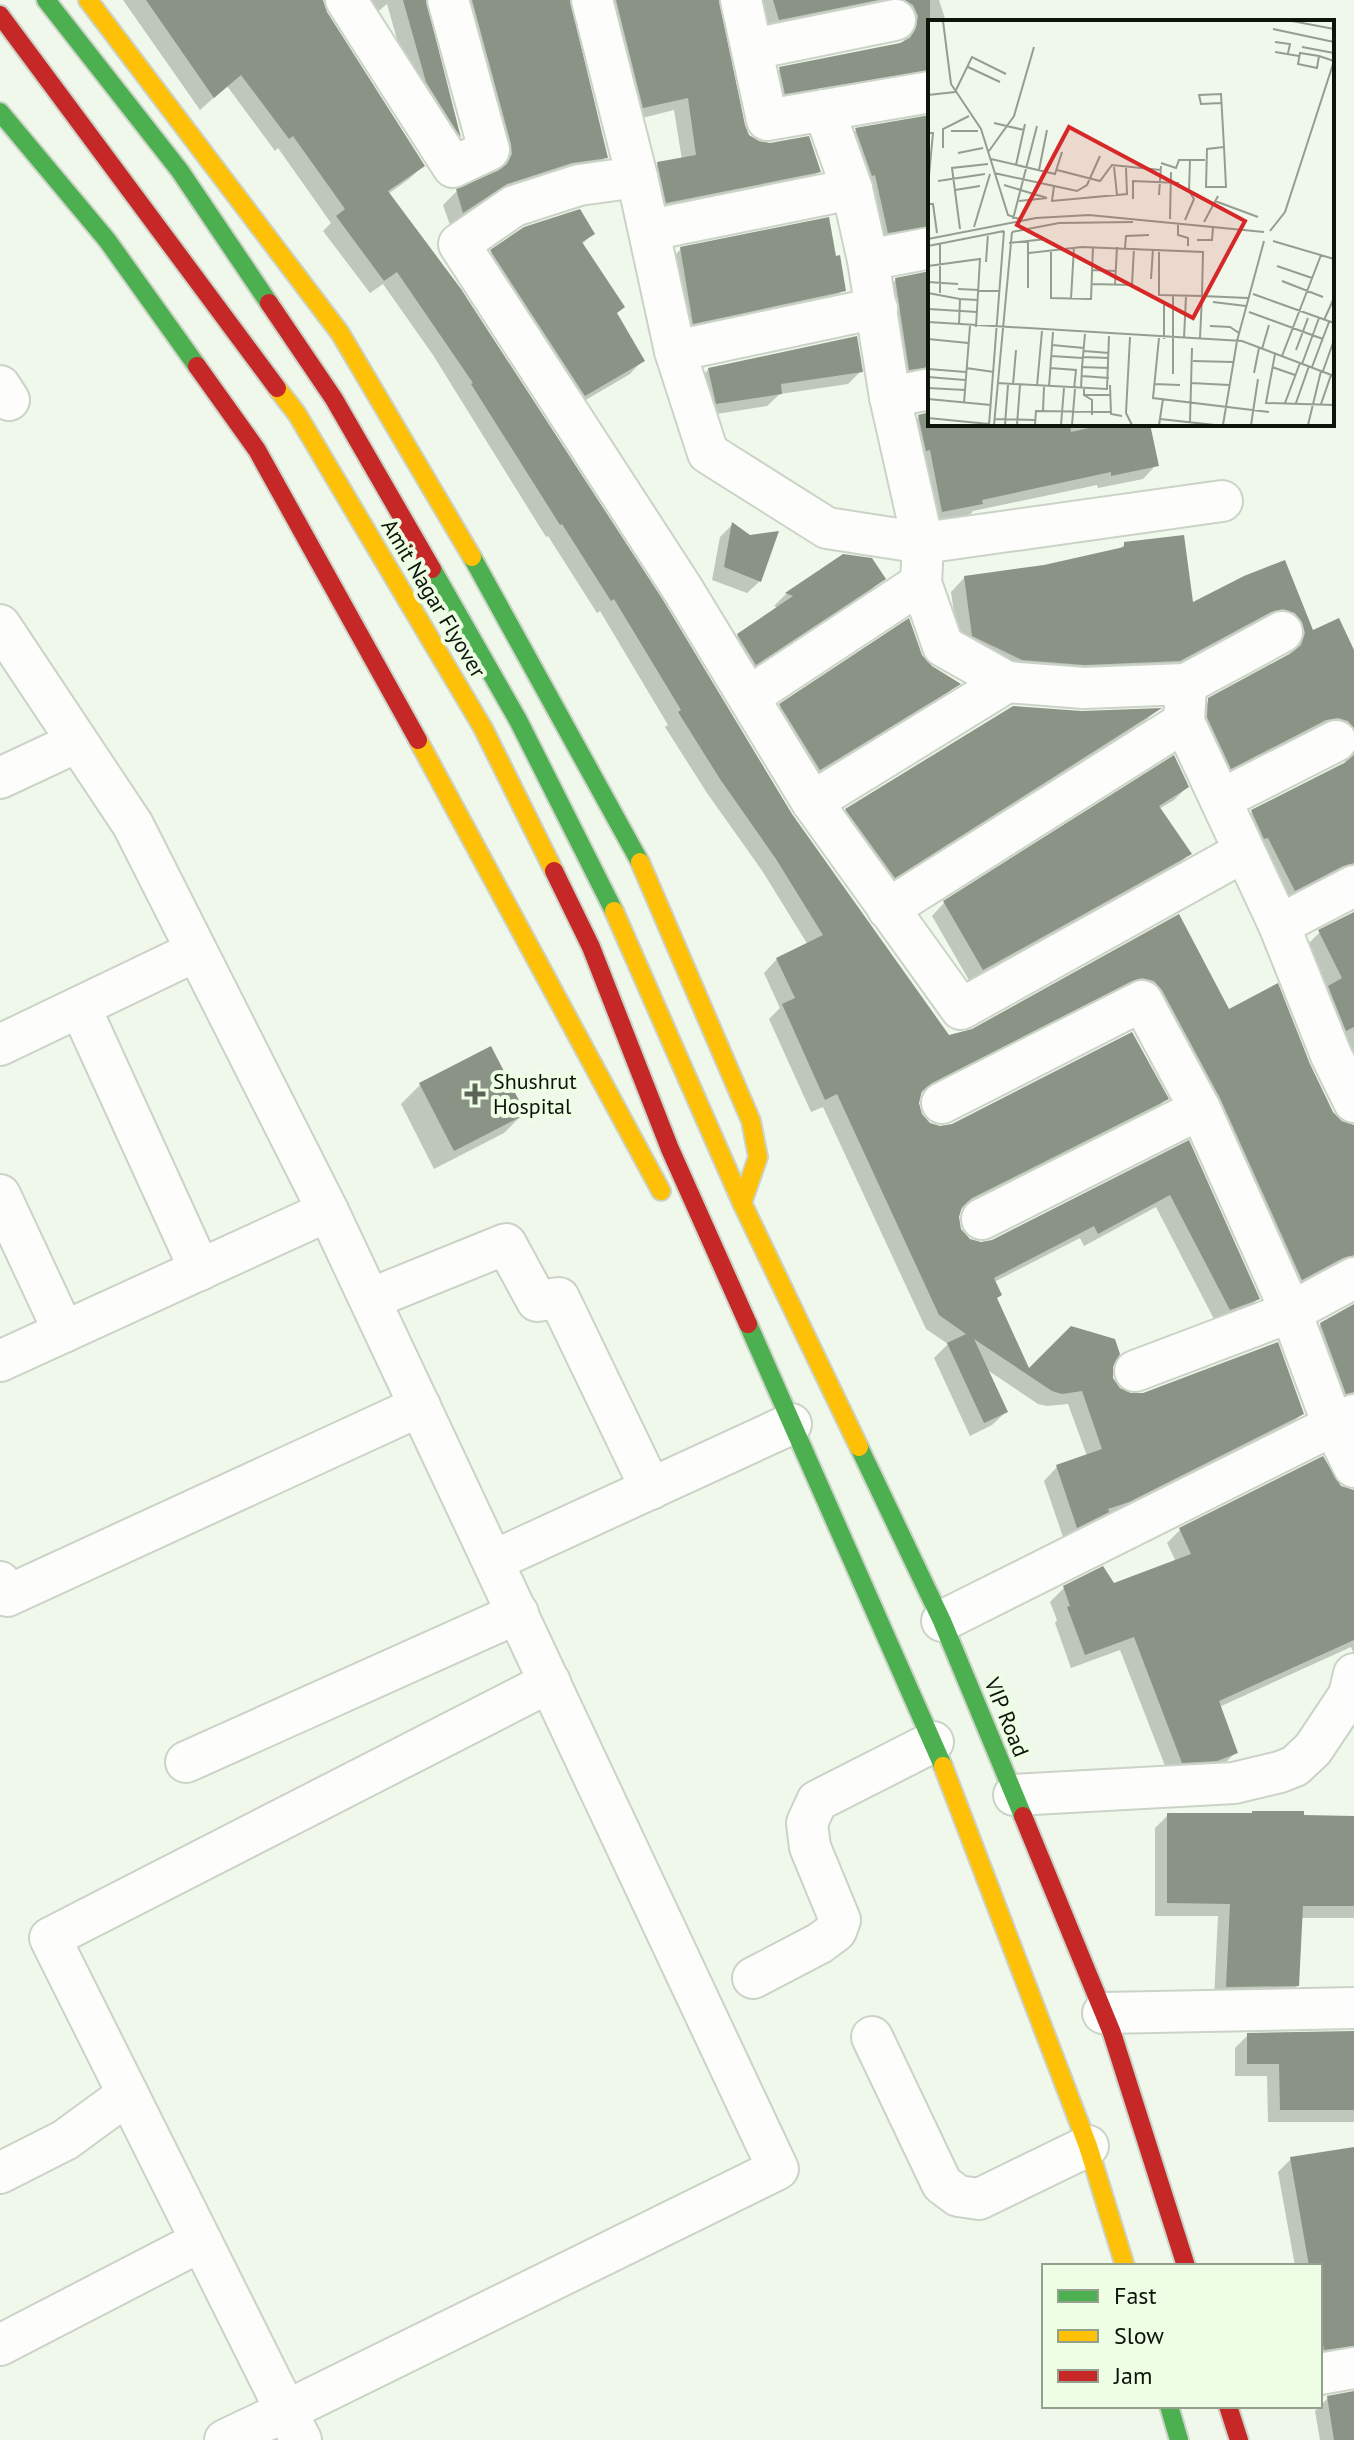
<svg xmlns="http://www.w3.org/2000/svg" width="1354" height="2440" font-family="'PT Sans',sans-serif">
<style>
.shadow{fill:#0003}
.building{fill:#8b9387}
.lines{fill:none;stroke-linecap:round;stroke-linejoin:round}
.street-casing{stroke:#cbd3c7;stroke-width:44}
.fast-casing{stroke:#cbd3c7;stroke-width:22}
.slow-casing{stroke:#cbd3c7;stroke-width:22}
.jam-casing{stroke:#cbd3c7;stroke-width:22}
.street{stroke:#fdfefc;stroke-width:40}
.fast{stroke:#4caf50;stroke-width:18}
.slow{stroke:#ffc107;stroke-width:18}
.jam{stroke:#c62828;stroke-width:18}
.poi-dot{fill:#5c6459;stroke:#edfee5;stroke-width:3}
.labels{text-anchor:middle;stroke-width:8;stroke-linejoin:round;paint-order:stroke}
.street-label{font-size:22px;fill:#0d140a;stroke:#edfee5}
.poi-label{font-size:22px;fill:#0d140a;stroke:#edfee5;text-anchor:start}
.inset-road{fill:none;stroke:#959d91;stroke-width:2}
.view{fill:#d62828;fill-opacity:0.15;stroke:#d62828;stroke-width:4}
.inset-edge{fill:none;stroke:#0d140a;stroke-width:4}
</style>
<rect width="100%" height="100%" fill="#eff8eb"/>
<g class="shadow">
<path d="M123,0h199l3,13 98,153 -14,13 -21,15 403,621 158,223 24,-7 205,-114 50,95 80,52 24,50 9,9 13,3v148l-66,18 -172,-299 -197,101 -2,7 2,13 10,10 11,4 226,-29 -13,13 -194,98 -2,7 2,13 10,10 12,4 12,-3 195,-98 70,156 -14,13 -28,11 -60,-116 -72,39 -4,-8 -86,44 1,17 34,72 81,-5 1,13 8,11 11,6 172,18 -14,13 -174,88 -16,5 -34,20 -20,-59 13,-14 30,-11 -19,-52 -21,2 -9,-2 -52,-35 20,43 -14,13 -22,11 -36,-78 14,-14 -22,-15 -103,-222 -12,5 -42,-93 11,-11 -16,-35 13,-14 31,-14 -45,-73 -56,-79 -42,-66 3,-2 -68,-114 -3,2 -49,-77 -2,1 -113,-182 -50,-71 -13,9 -47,-62 8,-8 -53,-75 -3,3 -48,-65 -27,24z"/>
<path d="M351,0h73l35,137 -12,12 -34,-53 -26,-92 -22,18z"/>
<path d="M453,0h115l38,157 -13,14 -36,5 -66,21 -41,28 -7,-20 14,-14 40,-17 2,-5 -1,-11z"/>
<path d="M596,0h121l26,126 6,11 70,34 -13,14 -153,31 -9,-39 14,-13 24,-4 -8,-50 -44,11z"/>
<path d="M756,0h183l7,22h-16v66l-158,18 -6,-23 14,-14 124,-26 1,-14 -140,4z"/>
<path d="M930,117v127l-56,1 -32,-101 14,-14z"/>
<path d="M593,234l-12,11 34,69 27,47 -12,13 -58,34 -93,-143 13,-13z"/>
<path d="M681,249l162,41 -13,13 -150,32 -12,-73z"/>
<path d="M930,273v112l-34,-3 -14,-88 14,-14z"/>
<path d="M709,369l152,2 -13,13 -68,10 -13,12 -63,10 -8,-34z"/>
<path d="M930,414v10h218l8,41 -13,14 -45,9 -1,-3 -124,26 -5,6 -39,7 -24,-94 14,-13z"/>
<path d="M732,525l28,56 -13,12 -35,-13 8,-43z"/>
<path d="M1125,544l66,61 92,-42 29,70 42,22v227l-73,21 -43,-78 14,-13 92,-47 2,-7 -2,-13 -127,36 -22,-67 15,-14 79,-44 3,-9 -128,27 -94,4 -111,-29 -8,-57 13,-14 81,-11 74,-17z"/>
<path d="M844,556l39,22 -12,13 -129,85 -17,-28 13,-13 41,-27 -5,-2 12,-12z"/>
<path d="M920,656l10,12 27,16 -12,12 -139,86 -38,-64 13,-12z"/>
<path d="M1157,710l-11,10 -265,169 -47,-66 12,-13 239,-97z"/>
<path d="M1187,787l-13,13 -15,9 30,45 -13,13 -206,115 -38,-66 12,-13z"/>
<path d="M1354,914v176l-38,-89 12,-12 -22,-43 14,-14z"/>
<path d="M421,1084l102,30 -19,19 -70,36 -33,-65z"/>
<path d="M1354,1306v104l-12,-5 -35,-67 14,-14z"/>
<path d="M1341,1488l13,4v162l-3,-7 -132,60 17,45 -14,14 -53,10 -49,-126 -49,18 -16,-45 2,-3 -7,-18 14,-14 49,-3 63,-23 -9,-19 13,-13z"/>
<path d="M1168,1815l186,3v100h-54l-2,67 -13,13 -71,1 4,-83h-63v-88z"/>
<path d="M1354,2033v89h-86l-1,-46h-32v-28l13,-13z"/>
<path d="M1354,2149v213l-34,-1v-95h-25l-17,-94 13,-13z"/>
<path d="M1354,2393v47h-34l-5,-29 13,-13z"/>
</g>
<g class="building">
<path d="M146,0h177l4,12 98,154 -37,25 73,98 202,311 129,214 157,221 23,-6 207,-115 50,95 49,-26 32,81 23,48 9,9 12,4v130l-11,3 -41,22 -82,-182 -58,-108 -8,-9 -12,-3 -10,3 -200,102 -10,8 -3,12 3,11 8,9 10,3 12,-2 180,-92 37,67 -197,99 -10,9 -3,10 2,12 9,10 11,3 11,-2 197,-100 71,159 -30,11 -60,-115 -72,39 -4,-8 -100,52 8,17 -5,3 32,70 42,-42 44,13 5,15 -7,13v11l7,10 11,5h12l135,-51 26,72 -175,88 -21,7 1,3 -32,16 -21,-63 46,-16 -20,-58 -20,3 -10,-3 -78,-52 34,73 -24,11 -37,-80 19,-9 -27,-19 -102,-221 -12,6 -43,-96 13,-6 -19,-40 47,-23 -47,-76 -56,-80 -42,-67 3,-2 -67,-111 -3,2 -49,-77 -2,1 -89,-141 2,-1 -76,-111 -13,9 -48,-65 9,-7 -52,-73 -4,3 -48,-64 -27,23z"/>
<path d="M403,0h23l35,138 -35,-56z"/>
<path d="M472,0h98l38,158 -36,5 -65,21 -44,29 -7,-24 43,-19 8,-6 5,-10 -1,-10z"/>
<path d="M616,0h103l26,125 4,10 10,6 11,2 39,-7 12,36 -155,31 -9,-41 39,-7 -8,-57 -45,10z"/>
<path d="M773,0h105l-99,20z"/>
<path d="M905,0h25v70l-145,24 -6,-27 121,-24 10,-5 6,-10 2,-12 -5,-11z"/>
<path d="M930,115v111l-42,7 -13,-58 -3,1 -17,-48z"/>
<path d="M580,209l15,25 -13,8 43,65 -8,6 28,48 -60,35 -95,-146 34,-23z"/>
<path d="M829,217l7,39 4,-1 6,36 -153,33 -13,-77z"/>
<path d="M930,271v96l-21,3 -14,-92z"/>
<path d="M857,336l6,36 -82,12 1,10 -66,10 -8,-36z"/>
<path d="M930,412v12h140l1,8 35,-8h44l9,42 -48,10v-4l-129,28 1,4 -41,8 -12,-62 -4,1 -8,-36z"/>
<path d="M732,522l18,13 29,-4 -18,51 -37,-15z"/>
<path d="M1184,535l9,67 51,-26 41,-16 28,70 26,-12 15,32v78l-6,-7 -10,-3 -12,2 -95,49 -24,-52 1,-19 85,-46 8,-7 4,-12 -3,-11 -7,-9 -12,-4 -12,3 -91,49 -96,4 -62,-5 -50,-24 -8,-60 80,-11 80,-18v-5z"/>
<path d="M843,554l29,4 14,21 -130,86 -19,-31 56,-38 -8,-3z"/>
<path d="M909,618l13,37 10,11 29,18 -141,86 -41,-66z"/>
<path d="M1013,706l69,5 80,-3 -267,170 -50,-69z"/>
<path d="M1174,755l15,32 -30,19 33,48 -209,116 -40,-69z"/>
<path d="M1354,755v108l-11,3 -48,25 -27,-53 -4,1 -13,-29 95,-48z"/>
<path d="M1354,912v115l-8,4 -18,-45 14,-8 -24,-48z"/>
<path d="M491,1046l35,68 -72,37 -35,-68z"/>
<path d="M1354,1304v88l-8,2 -26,-71z"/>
<path d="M1323,1456l18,30 13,4v150l-135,61 19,52 -21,8 -35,2 -48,-126 -49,18 -18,-48 3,-1 -7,-20 40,-20 11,17 77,-29 -12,-26z"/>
<path d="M1252,1811h52v4l50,1v90h-51l-4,80 -73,1 4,-83 -63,-1v-90h85z"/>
<path d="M1354,2031v79h-74l-1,-46h-32v-31z"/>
<path d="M1354,2147v199l-30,4 -4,-20v-64h-11l-19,-109z"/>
<path d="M1354,2391v49h-20l-7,-44z"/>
</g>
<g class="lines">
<defs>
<g id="street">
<path d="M346,0l107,167 36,-17 -41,-150"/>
<path d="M592,0l45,177"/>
<path d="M741,0l26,120 163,-28"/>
<path d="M753,49l142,-29"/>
<path d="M824,110l28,79 16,71 22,137 33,146 -2,40 22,63 64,36 77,6 102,-4 -2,38 95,203 52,130 23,47"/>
<path d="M650,230l202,-41"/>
<path d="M868,260l62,-12"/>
<path d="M675,351l202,-43"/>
<path d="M0,386l9,14"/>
<path d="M890,397l40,-8"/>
<path d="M1222,501l-299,42 -96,-15 -119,-75 -33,-102 -38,-174 -58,8 -65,21 -55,38 223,344 130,214 149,207 282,-157"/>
<path d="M0,625l133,200 195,386 450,958 -492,242 15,29"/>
<path d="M1186,684l96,-52"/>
<path d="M750,696l171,-113"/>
<path d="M0,778l77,-36"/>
<path d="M1222,799l114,-58"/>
<path d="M812,802l195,-120"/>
<path d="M888,909l296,-187"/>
<path d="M1279,925l75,-39"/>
<path d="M80,1007l120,263"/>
<path d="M0,1045l196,-94"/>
<path d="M942,1103l200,-102 58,108 91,203 42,113 21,42"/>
<path d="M0,1195l64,137"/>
<path d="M982,1219l218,-110"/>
<path d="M370,1299l136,-55 31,57 22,-3 92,191"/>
<path d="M0,1361l328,-150"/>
<path d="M1135,1371l156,-59 63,-34"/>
<path d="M493,1561l298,-137"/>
<path d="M0,1582l7,14 413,-190"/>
<path d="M942,1621l412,-206"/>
<path d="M186,1762l332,-149"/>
<path d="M1014,1795l220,-12 46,-11 15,-6 18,-17 36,-54 5,-21"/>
<path d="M753,1978l67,-35 16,-12 4,-11 -30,-73 -3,-24 10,-22 116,-59"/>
<path d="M1103,2013l251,-5"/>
<path d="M872,2037l70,147 16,12 21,3 109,-53"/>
<path d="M0,2173l65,-33 63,-46"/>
<path d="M0,2345l201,-104"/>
<path d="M1320,2374l34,-6"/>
<path d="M225,2440l61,-29 -236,-473 500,-256"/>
</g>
<g id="fast">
<path d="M46,0l134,171 89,132"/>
<path d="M0,112l107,128 90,126"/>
<path d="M472,557l168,305"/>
<path d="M432,569l86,151 96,191"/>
<path d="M748,1324l195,442"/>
<path d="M859,1447l83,174 81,195"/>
<path d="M1169,2406l10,34"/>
</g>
<g id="slow">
<path d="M88,0l252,333 132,224"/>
<path d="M277,388l20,26 186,314 71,143"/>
<path d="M418,740l243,451"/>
<path d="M640,862l111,259 7,36 -16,46"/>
<path d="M614,911l128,292 117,244"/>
<path d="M943,1766l145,380 37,120"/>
</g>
<g id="jam">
<path d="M0,15l277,373"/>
<path d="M269,303l65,96 98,170"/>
<path d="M197,366l60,84 161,290"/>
<path d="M554,871l37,76 79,202 78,175"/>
<path d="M1023,1816l89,217 74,233"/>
<path d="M1228,2406l11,34"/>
</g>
</defs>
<use href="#street" class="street-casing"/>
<use href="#fast" class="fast-casing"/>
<use href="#slow" class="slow-casing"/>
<use href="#jam" class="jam-casing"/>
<use href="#street" class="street"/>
<use href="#fast" class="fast"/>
<use href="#slow" class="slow"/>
<use href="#jam" class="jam"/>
</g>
<path class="poi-dot" d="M471 1082h8v8h8v8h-8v8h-8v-8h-8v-8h8z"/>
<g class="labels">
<g class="street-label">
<text transform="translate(434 598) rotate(59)" y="8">Amit Nagar Flyover</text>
<text transform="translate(1007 1717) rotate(68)" y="8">VIP Road</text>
</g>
<g class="poi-label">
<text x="493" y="1089">Shushrut<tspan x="493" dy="25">Hospital</tspan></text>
</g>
</g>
<g transform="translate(928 20)">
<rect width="406" height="406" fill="#eff8eb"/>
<path class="inset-road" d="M15,1l8,63 30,45 27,86 11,4M364,1l42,8M345,9l61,13M347,22l15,2 -2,9M374,27l32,6M347,32l24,4M391,36l-2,12 -19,-4 2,-11 19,3 15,5M40,47l32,15M0,75l27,-3 17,-35 34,17M293,83l-20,1 -2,-9 22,-1 3,53 2,40h-20l1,-38 17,-2M66,103l30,7M23,111h27M0,113h5l-5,53M15,128v-19l26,-13M61,131l25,-35 20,-69M30,133l25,-5M172,136l-13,29 -10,6 -23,-5 -2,15 75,-7 -1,-26M63,139l64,15 7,-22M233,143l15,5 3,-8h26M88,145l9,-41M186,147l3,28M111,150l8,-40M129,150l43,11 12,-16 49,5M66,153l60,13M10,161l47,-7M76,165l43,13M27,170l25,-4M231,175l2,-29M205,179v-18l46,2M91,181l28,-3M287,181l43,16M0,184h5l4,29M85,199l24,-93M242,199l1,-47M257,200l9,-21 -5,-8 1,-31M276,202l14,-26M250,204v11l10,3v8M46,207l16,-53M32,209l-8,-61 36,-4M342,211l15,-19 49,-151M84,212l47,-9 74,-1M0,219l108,-21 53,-3 175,17M269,220h15l1,-12M100,221v47M345,221l61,18M81,223l37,-4M0,226l76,-15M197,228l1,-12 23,-1M231,229v46l43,1 -2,42M123,230v48l40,1 2,-52M101,233l53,-6 121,5 -1,44 46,2M58,242l2,-28M0,246l52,-7 -4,68M349,246l35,12M164,250l24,1M223,259l2,-30M354,261l41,16M0,262l30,2M164,264l40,1 2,-37M187,265l2,-38M30,269l42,2M0,273l32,6M12,273v-49M325,274l81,29M245,275v79M143,279l3,-52M285,282l33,4M0,289l49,3M321,292l74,27M396,300l10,-22M0,302l314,19 92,35M31,305l1,-26 18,1M282,306l20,1 9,6M202,317l-4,76 6,12M231,318l-6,60 116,14M256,318l2,-42M0,319l40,4M236,319v-34M124,325l32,3M334,329l7,-24M368,330l12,-32M156,331l25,2M347,334l-9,49 68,2M123,336l32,2M354,336l39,-101M155,337l26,1M265,341l40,1M374,344l17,-46M154,347l3,-33M344,347l23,8M384,347l17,-45M38,348l28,4M122,348l26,2 -2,19M0,349l38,3M395,351l11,-31M326,353l5,-25M154,356l27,2M0,357l37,3M69,363l110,6 2,-53M263,363l38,2M226,364l26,1M85,365l3,-35M182,365l1,29 11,2M109,366l5,-55M121,367l4,-55M0,368l37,2M153,369l1,-22 27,1M156,369v6h26M156,375l8,5v15M0,379l63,6M36,383l6,-77M357,383l15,-40M368,383l13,-37M393,384l10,-29M115,391l1,-24M0,398l61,6M66,399l41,1M232,399l55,6M262,402l2,-74M61,405l15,-194M66,405l18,-193M77,405l3,-40M89,405l3,-40M107,405l1,-14 74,1M133,405l3,-37M144,405l3,-36M231,405l4,-26M295,405l14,-84 27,-100M323,405l7,-46M380,405l13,-54"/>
<path class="view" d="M141,107l176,94 -52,97 -176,-93z"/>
<rect width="406" height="406" class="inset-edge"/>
</g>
<rect x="1042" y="2264" width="280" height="144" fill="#edfee5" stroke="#93a08d" stroke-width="2"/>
<rect x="1058" y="2290" width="40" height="12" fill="#4caf50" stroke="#93a08d" stroke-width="2"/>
<text x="1114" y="2304" font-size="24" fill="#0d140a">Fast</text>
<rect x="1058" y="2330" width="40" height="12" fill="#ffc107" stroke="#93a08d" stroke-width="2"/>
<text x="1114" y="2344" font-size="24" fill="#0d140a">Slow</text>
<rect x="1058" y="2370" width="40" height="12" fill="#c62828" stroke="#93a08d" stroke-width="2"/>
<text x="1114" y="2384" font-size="24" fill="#0d140a">Jam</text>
</svg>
